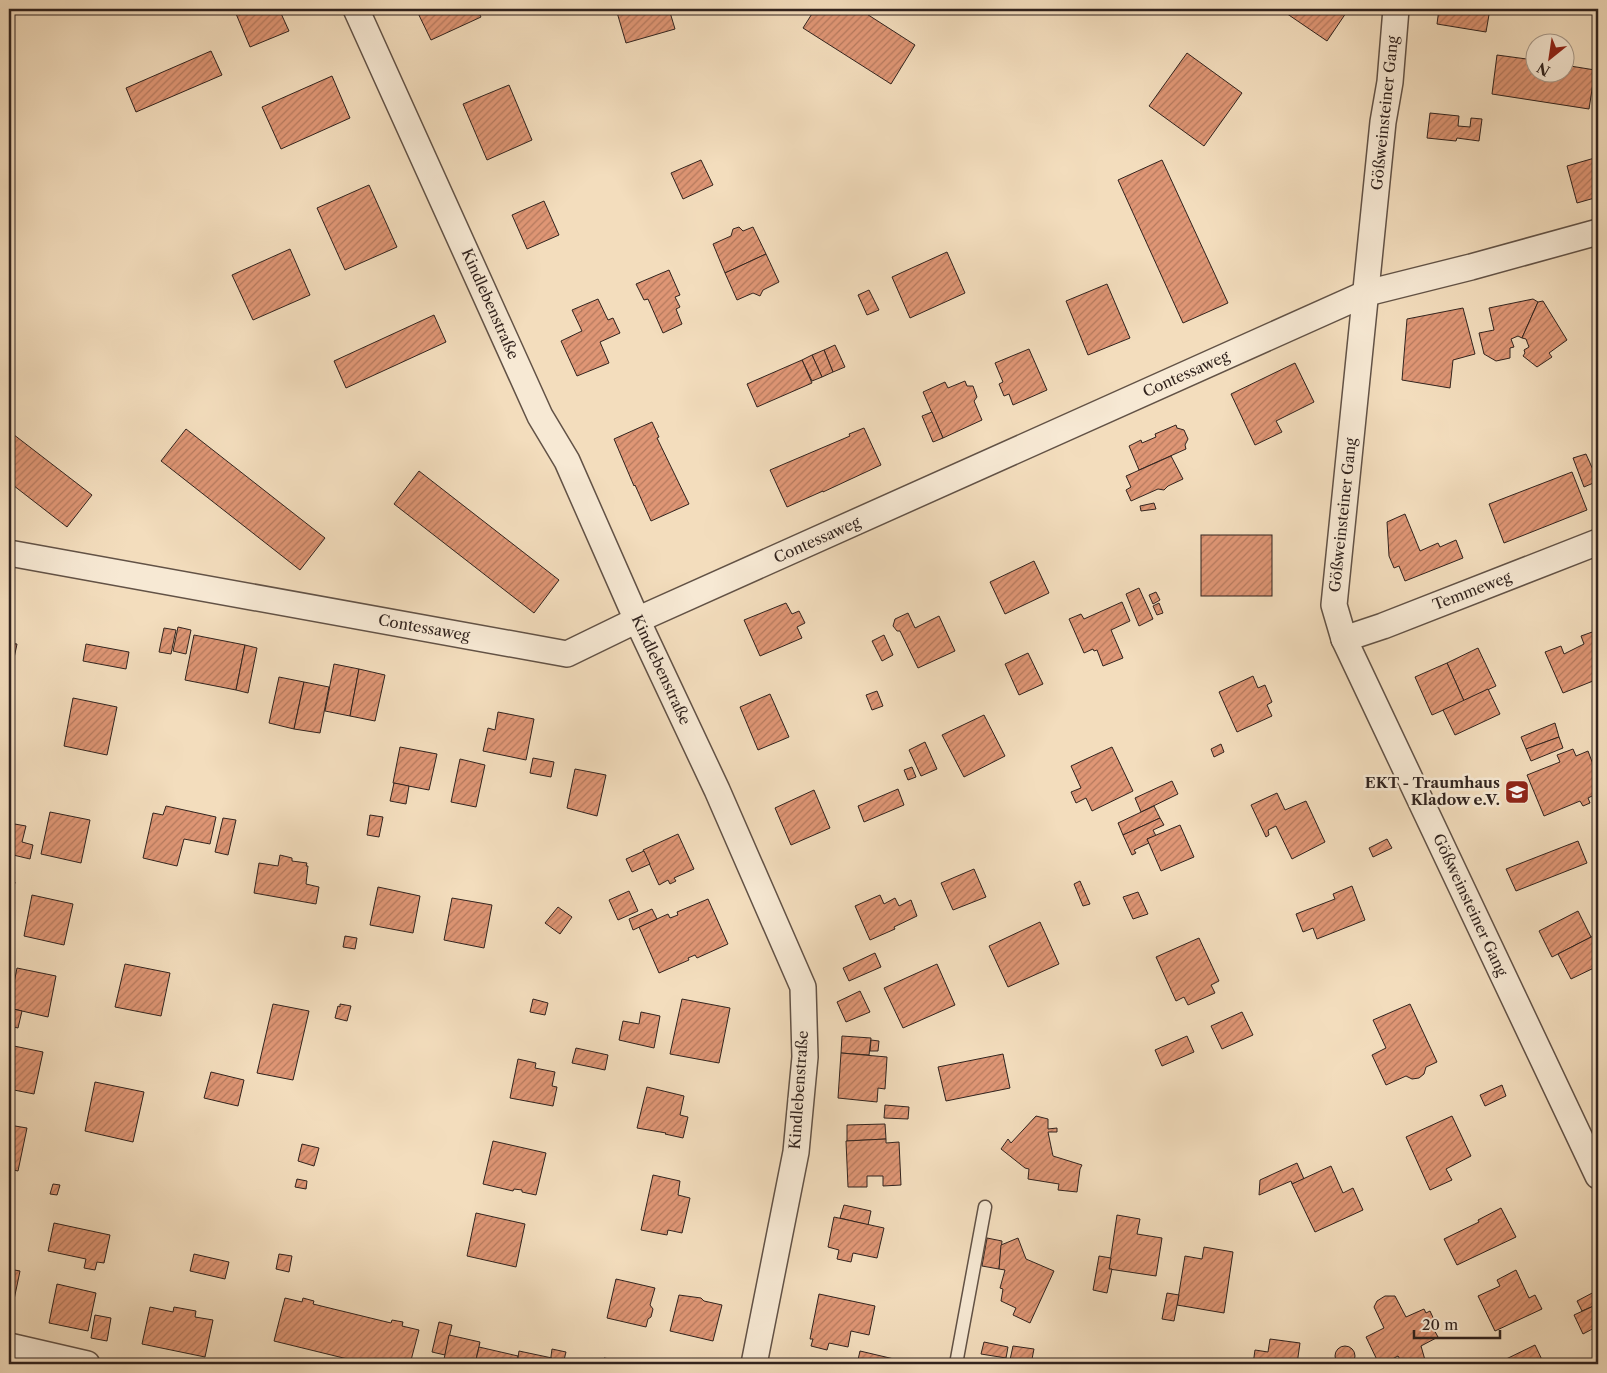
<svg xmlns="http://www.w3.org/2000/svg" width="1607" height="1373" font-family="'Libre Caslon Text',serif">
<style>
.building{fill:url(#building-hatch);stroke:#31231e}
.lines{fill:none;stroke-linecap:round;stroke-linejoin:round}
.service-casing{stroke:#625246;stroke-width:15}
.minor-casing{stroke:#625246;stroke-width:28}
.service{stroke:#f7e9d4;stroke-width:12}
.minor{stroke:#f7e9d4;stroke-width:25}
.labels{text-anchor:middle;stroke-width:5;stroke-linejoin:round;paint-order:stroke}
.street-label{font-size:15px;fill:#31231e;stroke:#f7e9d4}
.poi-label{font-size:15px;font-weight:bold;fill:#31231e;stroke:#f7e9d4;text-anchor:end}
</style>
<defs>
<pattern id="building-hatch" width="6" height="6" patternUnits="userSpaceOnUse" patternTransform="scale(1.25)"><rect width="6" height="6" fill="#df9675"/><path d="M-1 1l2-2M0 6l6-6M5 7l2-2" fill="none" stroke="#b57a5f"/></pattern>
</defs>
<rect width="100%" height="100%" fill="#f3ddbd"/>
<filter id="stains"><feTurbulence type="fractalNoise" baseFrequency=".004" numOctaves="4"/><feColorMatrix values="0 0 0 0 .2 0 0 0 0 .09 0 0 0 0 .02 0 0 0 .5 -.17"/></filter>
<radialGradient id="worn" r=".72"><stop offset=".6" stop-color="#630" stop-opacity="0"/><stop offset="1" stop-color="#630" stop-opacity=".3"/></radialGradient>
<g class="building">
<path d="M234,9h45l10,22 -39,16z"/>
<path d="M416,9h61l4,8 -50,23z"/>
<path d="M616,9h53l6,20 -49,14z"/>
<path d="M815,9h44l56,36 -24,39 -88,-56z"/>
<path d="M1280,9h66l2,1 -21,31z"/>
<path d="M1439,9h51l-4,23 -49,-8z"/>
<path d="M211,51l11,24 -86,37 -10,-24z"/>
<path d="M1187,53l55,40 -38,53 -55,-40z"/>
<path d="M1497,55l37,5v12h30v-7l31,5 -6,39 -97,-15z"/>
<path d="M332,76l18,42 -69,31 -19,-42z"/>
<path d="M509,85l23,55 -45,20 -24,-56z"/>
<path d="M1430,113l29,3 -1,10 12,1 1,-9 11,1 -3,22 -22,-3 -1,3 -29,-3z"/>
<path d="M1598,157v40l-21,6 -10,-37z"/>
<path d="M701,160l12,25 -30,14 -12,-26z"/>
<path d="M1162,160l66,143 -45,20 -65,-143z"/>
<path d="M369,185l28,62 -52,23 -28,-62z"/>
<path d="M544,201l15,34 -32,14 -15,-34z"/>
<path d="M739,227l4,4 10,-4 13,27 -41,19 -12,-29 18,-8 2,-7z"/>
<path d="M290,249l20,46 -57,25 -21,-45z"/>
<path d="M947,252l18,41 -55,25 -18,-41z"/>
<path d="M766,254l13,28 -16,8 -3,6 -7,-3 -16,7 -12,-27z"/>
<path d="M669,270l11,25 -5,2 5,10 -4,2 6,15 -19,9 -15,-34 -4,1 -8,-16z"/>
<path d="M1107,284l23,54 -42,17 -22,-54z"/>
<path d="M869,290l10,20 -12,5 -9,-20z"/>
<path d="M598,299l10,21 5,-2 7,15 -20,9 9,21 -32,13 -16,-35 21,-10 -10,-21z"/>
<path d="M1533,299l5,3 -16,36 -4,-2 -7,3 3,8 -4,1v10l-14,3 -12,-7 -5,-21 15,-3 -5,-22z"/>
<path d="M1543,301l24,39 -18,13 3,4 -15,10 -14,-11 2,-3 -1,-3 5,-3 -3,-8 -4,-1 16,-36z"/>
<path d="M1463,308l12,46 -22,6 -3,28 -48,-8 5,-61z"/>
<path d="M434,315l12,27 -100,46 -12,-27z"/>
<path d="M835,345l10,22 -12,5 -9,-22z"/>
<path d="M1029,349l18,41 -34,15 -4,-11 -5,2 -5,-12 4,-2 -8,-19z"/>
<path d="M824,350l9,22 -11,5 -10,-22z"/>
<path d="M812,355l10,22 -10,4 -10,-21z"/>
<path d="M802,360l10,23 -55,24 -10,-23z"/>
<path d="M1295,363l19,39 -38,19 6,11 -27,13 -24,-51z"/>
<path d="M965,381l2,5h6l4,11 -3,4 8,19 -39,18 -20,-46 22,-10 3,6z"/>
<path d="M932,412l11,26 -10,4 -11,-26z"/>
<path d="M652,422l7,15 -2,1 32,66 -38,17 -16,-36 -1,1 -20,-47z"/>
<path d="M1176,425l1,3 7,2 4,9 -3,6 1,4 -47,21 -10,-24 12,-6 1,3 14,-6 -1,-3z"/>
<path d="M864,428l17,37 -58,27v-1l-36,16 -17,-37 80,-34 -1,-2z"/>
<path d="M186,429l139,109 -25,32 -139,-109z"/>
<path d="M9,431l83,64 -25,32 -58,-45z"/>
<path d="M1586,454l12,27 -14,6 -11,-29z"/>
<path d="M1171,456l12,23 -15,7 -4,4 -6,-1 -27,12 -5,-11 5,-3 -5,-11z"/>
<path d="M419,471l140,109 -25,33 -140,-109z"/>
<path d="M1572,472l15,38 -83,33 -15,-39z"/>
<path d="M1154,503l2,6 -15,2 -1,-5z"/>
<path d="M1405,514l15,37 18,-8 2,4 16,-7 7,18 -58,23 -6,-15 -5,2 -5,-12 -2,-34z"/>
<rect x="1201" y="535" width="71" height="61"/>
<path d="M1034,561l15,32 -44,21 -15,-32z"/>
<path d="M1139,588l14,31 -14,7 -13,-32z"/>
<path d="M1156,592l4,8 -7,4 -4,-9z"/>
<path d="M1122,602l8,19 -19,9 12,28 -20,8 -6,-16 -3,1 -1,-2 -9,4 -15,-34 12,-5 3,5z"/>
<path d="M786,603l6,11 7,-3 6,12 -8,4 5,11 -42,18 -16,-36z"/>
<path d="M1159,603l4,10 -6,2 -4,-9z"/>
<path d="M908,613l7,15 24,-12 16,35 -37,17 -18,-37h-3l-4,-5 2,-7z"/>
<path d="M178,627l13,3 -5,24 -13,-3z"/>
<path d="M164,628l12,2 -5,24 -12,-2z"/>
<path d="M1598,630v49l-35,14 -18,-41 16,-6 3,8 20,-10 -3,-8z"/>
<path d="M194,635l51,10 -9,45 -51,-10z"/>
<path d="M884,635l9,20 -11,6 -10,-20z"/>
<path d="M9,643l8,1 -8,38z"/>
<path d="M86,644l43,8 -3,17 -43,-8z"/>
<path d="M245,645l12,3 -9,45 -12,-3z"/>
<path d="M1478,648l18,38 -32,15 -17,-38z"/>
<path d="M1028,653l15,31 -24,11 -14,-31z"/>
<path d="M1447,663l17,38 -32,14 -17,-38z"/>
<path d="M334,664l25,5 -9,47 -25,-5z"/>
<path d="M359,669l26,6 -10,46 -25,-5z"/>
<path d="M1253,676l5,12 7,-3 7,17 -5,3 5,11 -35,16 -18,-40z"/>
<path d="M279,677l25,5 -10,47 -25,-6z"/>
<path d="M304,682l25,5 -9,46 -26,-4z"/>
<path d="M1488,689l12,25 -45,21 -12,-25z"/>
<path d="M877,691l6,15 -11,4 -6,-15z"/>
<path d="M770,694l19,43 -31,13 -18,-43z"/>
<path d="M73,698l44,9 -10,48 -43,-9z"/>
<path d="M498,712l36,7 -8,41 -43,-9 5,-23 7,2z"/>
<path d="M984,715l21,41 -41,21 -22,-42z"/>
<path d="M1555,723l4,14 -33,12 -5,-12z"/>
<path d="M1559,737l4,11 -32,13 -5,-12z"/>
<path d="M925,742l12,27 -16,7 -12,-26z"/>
<path d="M1221,744l3,8 -10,5 -3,-8z"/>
<path d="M400,747l37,7 -8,36 -36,-7z"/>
<path d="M1112,747l21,44 -41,20 -6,-13 -10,5 -5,-11 10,-4 -10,-22z"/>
<path d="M1573,749l3,7 12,-5 6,16 4,-2v28l-10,5 2,5 -7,3 -3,-5 -36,15 -17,-41 33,-13 -3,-7z"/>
<path d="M533,758l21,4 -3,15 -21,-4z"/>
<path d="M460,759l25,6 -9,42 -25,-5z"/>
<path d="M912,767l4,10 -8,3 -4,-10z"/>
<path d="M575,769l31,6 -9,41 -30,-8z"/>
<path d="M1172,781l6,13 -37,18 -6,-14z"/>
<path d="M394,783l15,3 -3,18 -16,-3z"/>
<path d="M898,789l6,16 -40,17 -6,-16z"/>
<path d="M814,790l16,38 -39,17 -16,-37z"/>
<path d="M1277,793l8,17 21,-9 19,41 -33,17 -16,-33 -8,4 1,5 -3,2 -15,-32z"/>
<path d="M166,806l50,11 -6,27 -26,-5 -7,27 -34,-8 10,-45 10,2z"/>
<path d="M1154,806l6,12 -37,17 -5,-12z"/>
<path d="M50,812l40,8 -9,43 -40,-9z"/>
<path d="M370,815l13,2 -4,20 -12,-2z"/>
<path d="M223,818l13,2 -8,35 -13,-3z"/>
<path d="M1160,818l4,7 -11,5 3,6 -9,3 2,4 -15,7 2,3 -4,2 -9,-20z"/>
<path d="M9,823l17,3 -4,16 11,3 -3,14 -21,-5z"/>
<path d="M1180,825l14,32 -33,14 -14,-32z"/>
<path d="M678,834l16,35 -20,9 2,3 -6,3 -2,-4 -9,5 -16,-35z"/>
<path d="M1387,839l5,9 -19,9 -4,-9z"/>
<path d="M1578,841l9,22 -71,28 -10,-22z"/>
<path d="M644,851l6,13 -18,8 -6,-13z"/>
<path d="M280,855l12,3v3l15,2 -1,3h2l-2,18 13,3 -3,17 -62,-11 5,-30 19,3z"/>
<path d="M974,869l12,28 -33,13 -12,-27z"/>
<path d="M9,880l6,2 -6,29z"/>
<path d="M1080,881l10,23 -7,2 -9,-22z"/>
<path d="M1352,886l13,34 -48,19 -4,-11 -10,4 -7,-18 39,-15 -2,-5z"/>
<path d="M378,887l42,9 -7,37 -43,-8z"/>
<path d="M629,891l9,20 -20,9 -9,-20z"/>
<path d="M1138,892l10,22 -15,5 -10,-22z"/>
<path d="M32,895l41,9 -9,41 -40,-9z"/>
<path d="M880,895l4,9 11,-6 4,8 12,-6 6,16 -23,11 1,2 -25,11 -15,-34z"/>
<path d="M452,898l40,7 -8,43 -40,-8z"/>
<path d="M708,899l20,45 -31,14 -2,-3 -7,3 1,2 -30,13 -20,-46 29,-13 2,4 8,-3 -1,-3z"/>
<path d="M558,907l14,10 -12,17 -15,-11z"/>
<path d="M652,909l5,10 -24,11 -4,-11z"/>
<path d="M1578,911l13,26 -39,20 -13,-26z"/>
<path d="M1040,922l19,42 -51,23 -19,-41z"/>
<path d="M1597,934l1,32 -27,13 -13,-25z"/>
<path d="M345,936l12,2 -2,11 -12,-2z"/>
<path d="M1199,938l20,43 -8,4 4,8 -27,12 -4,-8 -8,4 -20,-44z"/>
<path d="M875,953l6,14 -32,14 -6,-13z"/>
<path d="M125,964l45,9 -9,43 -46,-9z"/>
<path d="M937,964l18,41 -52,23 -19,-40z"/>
<path d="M17,968l39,8 -8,41 -39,-9z"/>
<path d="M860,991l10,21 -24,10 -9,-20z"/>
<path d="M533,999l15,4 -3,12 -15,-3z"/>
<path d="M682,999l48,9 -11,55 -49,-9z"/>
<path d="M273,1004l36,7 -16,69 -36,-7z"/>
<path d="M340,1004l11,2 -4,15 -12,-3 3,-12 2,1z"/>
<path d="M1410,1004l27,58 -11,5 -2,7 -5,4 -7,1 -6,-3 -20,9 -14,-30 14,-7 -13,-28z"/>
<path d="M9,1008l13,3 -4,17 -9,-2z"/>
<path d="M641,1012l19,4 -6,32 -35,-8 4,-19 16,3z"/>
<path d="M1242,1012l11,23 -31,14 -11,-23z"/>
<path d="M842,1036l29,2 -2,17 -28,-2z"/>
<path d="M1187,1036l7,16 -32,14 -7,-16z"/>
<path d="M871,1040l8,1 -1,10h-8z"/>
<path d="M9,1045l34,7 -9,42 -25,-5z"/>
<path d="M576,1048l32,7 -3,15 -33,-7z"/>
<path d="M841,1053l46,4 -2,32 -7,-1 -1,14 -39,-4z"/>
<path d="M1003,1054l7,34 -64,13 -8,-34z"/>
<path d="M518,1059l18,4 -1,5 20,4 -3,14 5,1 -4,19 -43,-8z"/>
<path d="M211,1072l33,8 -6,26 -34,-8z"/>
<path d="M95,1082l49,10 -11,50 -48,-11z"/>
<path d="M1502,1085l4,11 -21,10 -5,-11z"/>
<path d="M647,1087l37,9 -4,19 8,2 -5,21 -18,-4 1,-1 -29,-5z"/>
<path d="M885,1105l24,2 -1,12 -24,-1z"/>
<path d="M1036,1116l12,3v10l9,-1v4h-9l5,24 29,9 -2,4 -3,23 -19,-2 1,-6 -31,-5 1,-10 -4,-1 -24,-19 7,-10 3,4z"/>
<path d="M1452,1116l19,40 -25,13 6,11 -22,10 -24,-53z"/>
<path d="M885,1124l1,15 -39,2v-16z"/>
<path d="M9,1125l18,3 -9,43 -9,-2z"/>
<path d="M886,1139v4l13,-1 2,43 -18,1v-10h-16v11h-19l-2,-46z"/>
<path d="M493,1141l53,12 -10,42 -14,-3v-2l-8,-1 -1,2 -30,-7z"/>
<path d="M302,1144l17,4 -5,18 -16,-5z"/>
<path d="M1297,1163l7,16 -12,5 -1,-3 -32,14 1,-15z"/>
<path d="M1331,1166l12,27 10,-5 10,22 -48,22 -23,-48z"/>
<path d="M653,1175l27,6 -2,14 12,3 -8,35 -14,-3 -1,5 -26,-5z"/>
<path d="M297,1179l10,2 -1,8 -11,-2z"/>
<path d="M53,1184l7,1 -3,10 -7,-1z"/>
<path d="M844,1205l27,6 -3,14 -28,-7z"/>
<path d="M1501,1208l15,29 -59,28 -13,-26 35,-17 -1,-2z"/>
<path d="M476,1213l49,11 -9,43 -49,-11z"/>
<path d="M1117,1215l23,4 -3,15 25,4 -6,38 -47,-7z"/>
<path d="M834,1217l50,11 -7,30 -24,-5 -2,9 -14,-3 2,-9 -11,-3z"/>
<path d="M54,1223l56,12 -6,28 -7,-1 -2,8 -11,-2 2,-9 -38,-8z"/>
<path d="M987,1238l15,3 -3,28 -17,-3z"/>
<path d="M1018,1238l8,21 28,12 -24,52 -17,-8 3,-7 -15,-7 2,-12 -3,-1 5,-18 -6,-1 2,-24z"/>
<path d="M1204,1247l29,5 -9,61 -47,-8 8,-49 17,3z"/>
<path d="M194,1254l35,8 -4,17 -35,-8z"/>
<path d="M279,1254l13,2 -3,16 -13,-3z"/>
<path d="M1099,1256l12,2 -2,11h3l-5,24 -14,-3z"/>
<path d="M9,1269l11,2 -9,43h-2z"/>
<path d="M1516,1270l13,28 6,-3 7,14 -47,22 -17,-35 22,-10 -3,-6z"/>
<path d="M616,1279l39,9 -5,17 3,4 -2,8 -3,2 -2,8 -39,-9z"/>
<path d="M57,1284l39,9 -8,38 -39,-8z"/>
<path d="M1598,1290v14l-16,7 -5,-10z"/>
<path d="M1167,1293l12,2 -5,26 -12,-2z"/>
<path d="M819,1294l56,12 -6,29 -18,-4 -3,16 -19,-4 -2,7 -16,-4 2,-7h-3z"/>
<path d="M679,1295l22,3 3,3 18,4 -9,36 -43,-10z"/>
<path d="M1385,1296h10l11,21 18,-8 2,4 4,-2 6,13 -4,2 6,11 -17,9 4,14 -2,4h-20l-5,-8 -15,8h-4l-13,-27 18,-9 -10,-21 3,-6z"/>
<path d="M285,1298l17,4 1,-4 11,3 -1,3 78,19 1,-3 11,2 -1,4 17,4 -9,34h-42l-94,-23z"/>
<path d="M1598,1304v22l-15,8 -9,-19z"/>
<path d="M150,1307l23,5 1,-5 22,4 -1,6 18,3 -8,37 -63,-13z"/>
<path d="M95,1315l16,3 -4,23 -16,-3z"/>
<path d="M439,1322l13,3 -7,30 -13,-3z"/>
<path d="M449,1335l31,7 -5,22h-32z"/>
<path d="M1270,1339l30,4 -3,21h-44l2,-14 13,2z"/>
<path d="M984,1342l24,5 -2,11 -25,-4z"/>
<path d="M1535,1345l9,19h-43l-1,-2z"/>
<path d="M1013,1346l21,3 -3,15 -21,-4z"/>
<circle cx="1345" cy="1356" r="10"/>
<path d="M479,1347l39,9 -1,8h-42z"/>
<path d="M552,1349l14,3 -3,12h-13z"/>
<path d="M519,1351l33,7 -2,6h-33z"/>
<path d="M860,1351l34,8 -1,5h-36z"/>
<path d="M604,1358l23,4 -1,2h-23z"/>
</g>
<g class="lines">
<defs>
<path id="service" d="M956,1364l29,-157"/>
<g id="minor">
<path d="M356,9l184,407 27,45 70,159 80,170 86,197 2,70 -9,95 -42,212"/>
<path d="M1396,9l-6,73 -7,40 -49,483 10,34 254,537"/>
<path d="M9,553l558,101 70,-34 730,-327 104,-26 127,-35"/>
<path d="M1344,639l39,-13 215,-84"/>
<path d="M9,1346l78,18"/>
</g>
</defs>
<use href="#service" class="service-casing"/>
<use href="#minor" class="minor-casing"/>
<use href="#service" class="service"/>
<use href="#minor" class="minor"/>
</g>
<defs>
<symbol id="school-square" viewBox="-11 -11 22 22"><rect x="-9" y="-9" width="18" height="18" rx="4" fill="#8f2418" stroke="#f7e9d4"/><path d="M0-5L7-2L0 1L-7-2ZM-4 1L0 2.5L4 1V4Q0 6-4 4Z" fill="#fff"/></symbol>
</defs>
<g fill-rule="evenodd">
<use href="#school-square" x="1503" y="778" width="28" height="28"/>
</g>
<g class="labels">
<g class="street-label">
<text transform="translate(1385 113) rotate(-84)" y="5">Gößweinsteiner Gang</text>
<text transform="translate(490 304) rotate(66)" y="5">Kindlebenstraße</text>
<text transform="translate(1186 374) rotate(-24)" y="5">Contessaweg</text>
<text transform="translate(1343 515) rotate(-84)" y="5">Gößweinsteiner Gang</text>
<text transform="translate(817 540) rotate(-24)" y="5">Contessaweg</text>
<text transform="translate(1472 591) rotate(-21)" y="5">Temmeweg</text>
<text transform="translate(424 628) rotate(10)" y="5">Contessaweg</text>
<text transform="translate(661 670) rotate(65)" y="5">Kindlebenstraße</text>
<text transform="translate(1470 905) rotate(65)" y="5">Gößweinsteiner Gang</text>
<text transform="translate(799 1090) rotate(-86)" y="5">Kindlebenstraße</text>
</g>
<g class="poi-label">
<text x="1500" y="788">EKT - Traumhaus<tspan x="1500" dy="17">Kladow e.V.</tspan></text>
</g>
</g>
<rect width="1607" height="1373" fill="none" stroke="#f3ddbd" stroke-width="30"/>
<rect x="10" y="10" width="1587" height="1353" fill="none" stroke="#31231e" stroke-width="2.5"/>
<rect x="15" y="15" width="1577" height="1343" fill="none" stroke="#31231e"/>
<g transform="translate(1550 58) rotate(210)"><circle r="24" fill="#f7e9d4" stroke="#a89a8b"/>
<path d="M0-4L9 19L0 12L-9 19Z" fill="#8f2418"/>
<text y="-8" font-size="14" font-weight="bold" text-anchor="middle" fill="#31231e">N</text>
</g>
<path d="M1414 1330v8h86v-8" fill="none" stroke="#31231e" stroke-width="2.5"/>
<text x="1422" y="1330" font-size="15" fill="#31231e" stroke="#f7e9d4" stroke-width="4" paint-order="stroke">20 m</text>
<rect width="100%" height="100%" filter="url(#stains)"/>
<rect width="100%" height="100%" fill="url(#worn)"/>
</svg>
